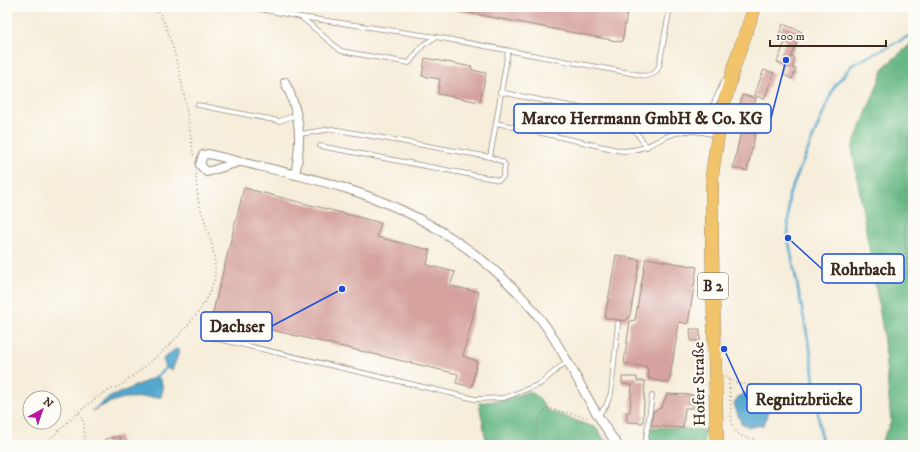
<svg xmlns="http://www.w3.org/2000/svg" width="920" height="452" font-family="'IM FELL DW Pica',serif">
<style>
.forest{fill:#67b884;stroke:#517151}
.water{fill:#53a7ce;stroke:#476876}
.lines{fill:none;stroke-linecap:round;stroke-linejoin:round}
.stream{stroke:#53a7ce;stroke-width:2.5}
.building{fill:#d5a29e}
.lane-casing{stroke:#988c7c;stroke-width:5.5}
.street-casing{stroke:#988c7c;stroke-width:10}
.primary-casing{stroke:#988c7c;stroke-width:14}
.path{stroke:#988c7c;stroke-width:1.5;stroke-dasharray:1 3;stroke-linecap:butt}
.lane{stroke:#fff;stroke-width:4}
.street{stroke:#fff;stroke-width:8}
.primary{stroke:#f1c36a;stroke-width:13}
.labels{text-anchor:middle;stroke-width:4;stroke-linejoin:round;paint-order:stroke}
.shield{fill:#fdfcf7;stroke:#75695f;stroke-width:1}
.shield-label{font-size:15px;font-weight:bold;fill:#3b2a1e}
.street-label{font-size:16px;fill:#3b2a1e;stroke:#fdfcf7}
.leader{fill:none;stroke:#1d4ed8;stroke-width:1.5}
.callout-dot{fill:#1d4ed8;stroke:#fdfcf7;stroke-width:1.5}
.callout{fill:#fdfcf7;stroke:#1d4ed8;stroke-width:1.5}
.callout-label{font-size:17px;text-anchor:middle;font-weight:bold;fill:#3b2a1e}
</style>
<rect width="100%" height="100%" fill="#fdfcf7"/>
<filter id="ink" filterUnits="userSpaceOnUse"><feTurbulence type="fractalNoise" baseFrequency=".025" numOctaves="2"/><feDisplacementMap in="SourceGraphic" scale="8" xChannelSelector="R" yChannelSelector="G"/><feConvolveMatrix kernelMatrix="1 2 1 2 8 2 1 2 1" color-interpolation-filters="sRGB"/></filter>
<filter id="wash" filterUnits="userSpaceOnUse"><feTurbulence type="fractalNoise" baseFrequency=".012" numOctaves="4" result="noise"/><feDisplacementMap in="SourceGraphic" scale="16" xChannelSelector="R" yChannelSelector="G"/><feGaussianBlur stdDeviation="0.9" result="paint"/><feColorMatrix in="noise" values="0 0 0 0 0 0 0 0 0 0 0 0 0 0 0 0 0 1.4 0 .05"/><feComposite in="paint" operator="in"/></filter>
<g filter="url(#wash)">
<rect width="100%" height="100%" fill="#f6edda"/>
<g class="forest">
<path d="M913,42v403h-33l11,-23 -8,-91 -31,-183 33,-82z"/>
<path d="M529,391l8,5 10,14 49,18 13,17h-122l-8,-42 29,-4z"/>
<path d="M647,427l58,3 -1,15h-57z"/>
</g>
<g class="water">
<path d="M178,349l1,4 -7,17 -6,-2 -3,-9 11,-9z"/>
<path d="M156,377l5,3 2,9 -2,8 -37,1 -13,4 -19,9 16,-13z"/>
<path d="M744,393l13,2 11,7 -1,16 -4,7 -14,2 -8,-4 -7,-19 4,-7z"/>
</g>
<g class="lines">
<g class="stream">
<path d="M156,377l10,-9"/>
<path d="M822,445l-12,-96 -22,-111 1,-43 45,-108 18,-22 61,-31"/>
</g>
</g>
<g id="blocks">
<g class="building">
<path d="M438,7h190l-6,35z"/>
<path d="M783,24l19,8 -11,25 4,1 -3,10 4,1 -4,10 -8,-4 3,-8 -10,-5 9,-22 -8,-3z"/>
<path d="M425,58l47,9v3l14,3 -6,29 -42,-8 2,-15 -18,-3z"/>
<path d="M764,70l10,3 -10,26 -10,-4z"/>
<path d="M742,95l14,3 -7,31 7,1 -9,41 -14,-3 9,-41 -7,-1z"/>
<path d="M244,188l137,35 -4,14 53,13 -3,15 28,7 -5,14 29,6 -16,64 14,5 -5,26 -16,-4 2,-9 -246,-58z"/>
<path d="M616,255l24,5 -10,55 -4,6 -21,-3z"/>
<path d="M646,258l51,9 -9,57 -9,-2 -10,61 -20,-4 -2,-12 -23,-4 6,-42 5,-1z"/>
<path d="M690,329h10v12h-9z"/>
<path d="M622,377h15v4h8l-2,42 -16,-1v-10h3l2,-27 -10,-1z"/>
<path d="M667,394l26,1v13h-8l-2,20 -31,-2 1,-15 8,-3z"/>
<path d="M697,401h6v11h-7z"/>
<path d="M120,436l1,9h-15l-1,-6z"/>
</g>
</g>
</g>
<g filter="url(#ink)">
<use href="#blocks" fill-opacity="0" stroke="#988c7c" stroke-width="1"/>
<g class="lines">
<defs>
<g id="lane">
<path d="M250,7l51,10 135,20 210,39 9,-3 4,-7 11,-59"/>
<path d="M301,17l40,34 68,12 14,-18 13,-8"/>
<path d="M508,51l-12,72 126,28c27,0 35,-14 58,-19 12,-3 25,1 37,3"/>
<path d="M500,92l125,25 22,30"/>
<path d="M198,105l81,16 18,-6"/>
<path d="M687,131c25,-16 26,-25 37,-51"/>
<path d="M300,134l32,-5 158,28 6,-34"/>
<path d="M320,146l179,34 4,-3 2,-12 -2,-3 -13,-5"/>
<path d="M214,338l261,61 29,-1 36,-14 27,-23"/>
<path d="M598,415l8,-9 5,-13 7,-70"/>
<path d="M645,445l7,-49"/>
</g>
<g id="street">
<path d="M285,82c16,33 17,58 10,93"/>
<path d="M239,162l-32,10 -7,-7 3,-10 6,-1c45,12 91,20 135,34 78,24 148,68 198,133 29,39 46,86 76,124"/>
</g>
<path id="primary" d="M717,445l-5,-196v-74l9,-60 14,-52 20,-56"/>
</defs>
<use href="#lane" class="lane-casing"/>
<use href="#street" class="street-casing"/>
<use href="#primary" class="primary-casing"/>
<g class="path">
<path d="M113,7l46,5"/>
<path d="M157,7c23,46 29,100 37,151"/>
<path d="M913,114l-4,4 -5,59 1,68 6,45 2,-1"/>
<path d="M726,376c8,10 28,9 40,10"/>
<path d="M729,380l3,45c5,11 12,13 23,14"/>
<path d="M79,413l5,10 1,22"/>
<path d="M44,445c18,-17 36,-36 57,-50 6,-4 15,-7 21,-11 31,-22 91,-72 93,-112 1,-24 -11,-50 -17,-73 -1,-9 -2,-19 -2,-28"/>
<path d="M535,445c1,-15 2,-26 12,-37l43,10"/>
</g>
<use href="#lane" class="lane"/>
<use href="#street" class="street"/>
<use href="#primary" class="primary"/>
</g>
</g>
<g class="labels">
<rect class="shield" x="698" y="273" width="30" height="26" rx="3"/>
<g class="shield-label">
<text x="713" y="291">B 2</text>
</g>
<g class="street-label">
<text transform="translate(698 384) rotate(-91)" y="6">Hofer Straße</text>
</g>
</g>
<path class="leader" d="M786 60L771 118M788 238L822 269M342 289L272 326M724 349L747 399"/>
<g class="callout-dot">
<circle cx="786" cy="60" r="4"/>
<circle cx="788" cy="238" r="4"/>
<circle cx="342" cy="289" r="4"/>
<circle cx="724" cy="349" r="4"/>
</g>
<g class="callout">
<rect x="514" y="104" width="257" height="29" rx="4"/>
<rect x="822" y="254" width="82" height="29" rx="4"/>
<rect x="201" y="312" width="71" height="29" rx="4"/>
<rect x="747" y="384" width="114" height="29" rx="4"/>
</g>
<g class="callout-label">
<text x="642" y="124">Marco Herrmann GmbH &amp; Co. KG</text>
<text x="863" y="275">Rohrbach</text>
<text x="237" y="332">Dachser</text>
<text x="804" y="405">Regnitzbrücke</text>
</g>
<rect width="920" height="452" fill="none" stroke="#fdfcf7" stroke-width="24"/>
<g transform="translate(42 410) rotate(40)"><circle r="19" fill="#fdfcf7" stroke="#afa8a0"/>
<path d="M0-3L7 15L0 10L-7 15Z" fill="#b5179e"/>
<text y="-6" font-size="11" font-weight="bold" text-anchor="middle" fill="#3b2a1e">N</text>
</g>
<path d="M770 40v6h116v-6" fill="none" stroke="#3b2a1e" stroke-width="2"/>
<text x="776" y="40" font-size="12" fill="#3b2a1e" stroke="#fdfcf7" stroke-width="3" paint-order="stroke">100 m</text>
</svg>
